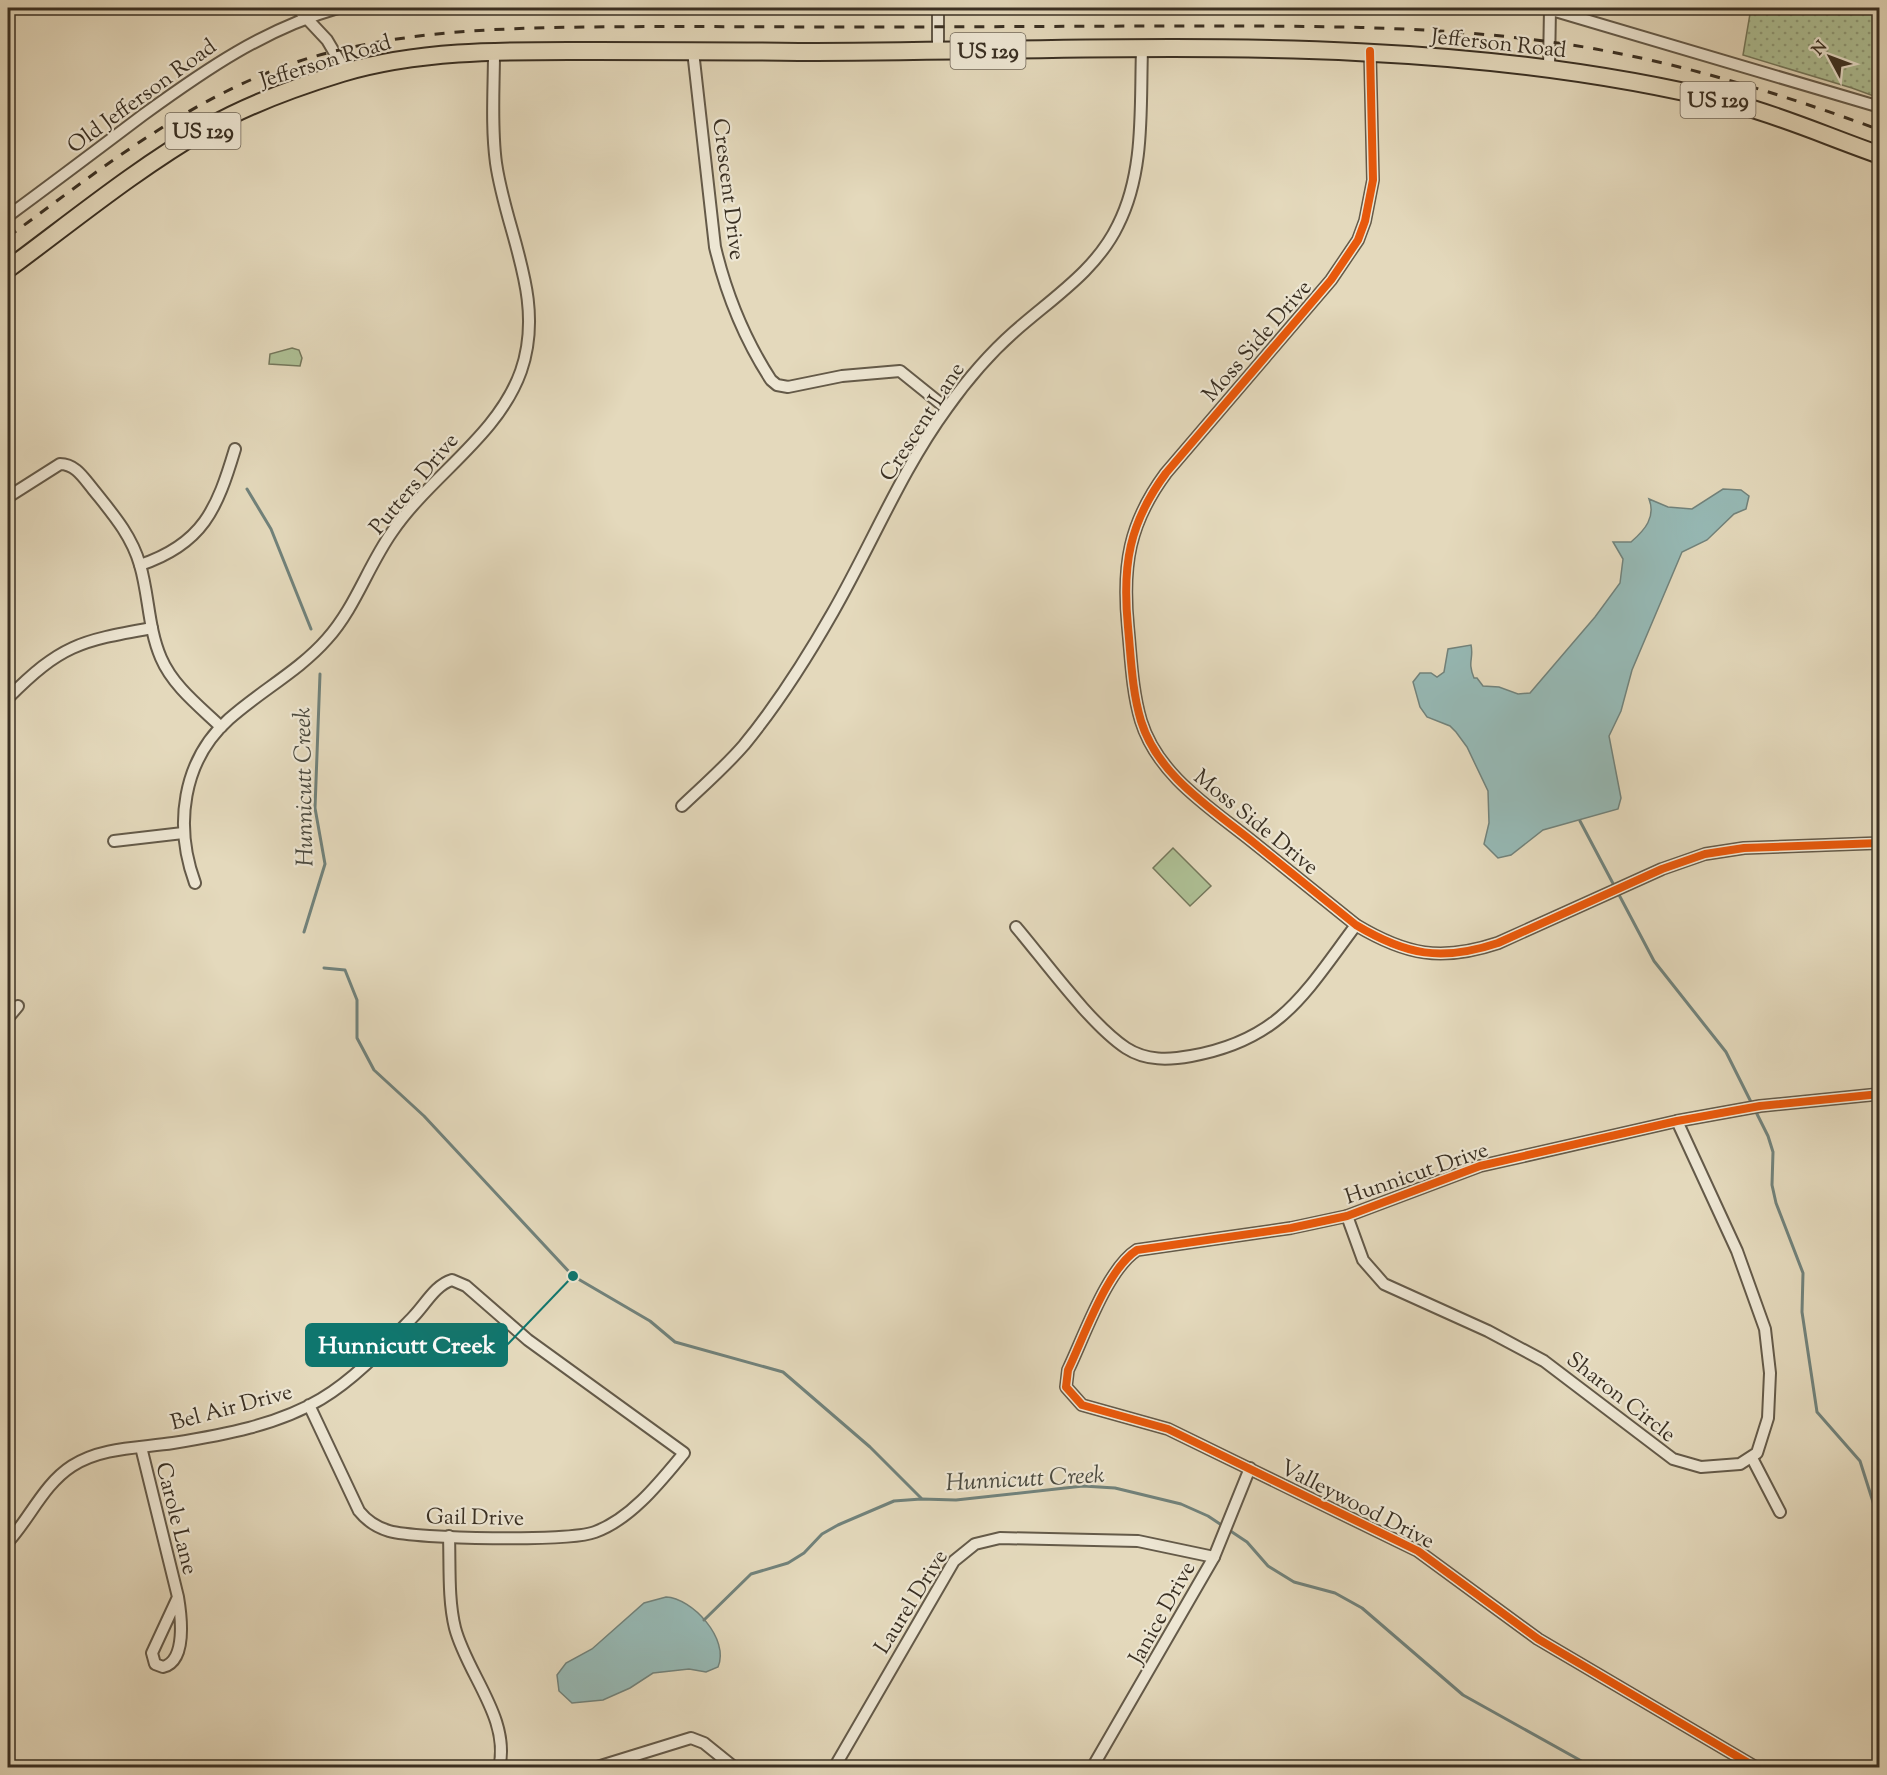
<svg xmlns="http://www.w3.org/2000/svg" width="1887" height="1775" font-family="'Sorts Mill Goudy',serif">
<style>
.grass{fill:url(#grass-dots);stroke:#74785c;stroke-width:1.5}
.park{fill:#aec095;stroke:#74785c;stroke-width:1.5}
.water{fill:#96b9b5;stroke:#71827b;stroke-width:1.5}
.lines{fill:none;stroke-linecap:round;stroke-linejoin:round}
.stream{stroke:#71827b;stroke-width:3}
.minor-casing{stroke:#645a49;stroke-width:14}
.highway-casing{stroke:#3a3023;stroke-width:20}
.minor{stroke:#ede6d3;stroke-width:10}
.highway{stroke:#e4d9bc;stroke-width:16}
.rail{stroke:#3a3023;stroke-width:3;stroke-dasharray:10 10;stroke-linecap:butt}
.cycleway-casing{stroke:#ede6d3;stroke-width:11}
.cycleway{stroke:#e8590c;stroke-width:8}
.labels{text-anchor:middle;stroke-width:4.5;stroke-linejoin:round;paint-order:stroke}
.shield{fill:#ede6d3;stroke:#706758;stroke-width:1.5}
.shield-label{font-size:21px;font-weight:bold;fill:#3a3023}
.street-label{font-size:22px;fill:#3a3023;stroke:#ede6d3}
.water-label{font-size:24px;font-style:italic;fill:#4c4b40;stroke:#ede6d3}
.leader{fill:none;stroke:#0f766e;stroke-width:2}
.callout-dot{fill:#0f766e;stroke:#ede6d3;stroke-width:2}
.callout{fill:#0f766e;stroke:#0f766e;stroke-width:2}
.callout-label{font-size:24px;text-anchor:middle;font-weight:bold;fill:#fff}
</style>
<defs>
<pattern id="grass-dots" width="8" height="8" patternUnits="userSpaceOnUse" patternTransform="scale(1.5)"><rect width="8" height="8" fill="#aec095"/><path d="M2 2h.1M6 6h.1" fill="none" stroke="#8f9c79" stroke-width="1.8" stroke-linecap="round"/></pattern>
</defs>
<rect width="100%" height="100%" fill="#e4d9bc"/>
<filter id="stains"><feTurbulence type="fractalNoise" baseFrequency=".00333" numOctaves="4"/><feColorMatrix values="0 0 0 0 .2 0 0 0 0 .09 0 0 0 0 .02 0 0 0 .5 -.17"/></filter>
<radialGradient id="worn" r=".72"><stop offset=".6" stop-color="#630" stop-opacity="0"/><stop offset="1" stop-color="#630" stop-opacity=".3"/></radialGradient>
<path class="grass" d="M1751,8h128v90l-27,-10 -109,-33z"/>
<g class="park">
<path d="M292,348l7,2 3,8 -2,8 -31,-2 1,-10z"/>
<path d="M1173,848l38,38 -21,20 -37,-38z"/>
</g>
<g class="water">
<path d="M1723,489l18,1 8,6 -3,13 -12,5 -27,26 -25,12 -50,118 -11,41 -12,25 12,62 -3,11 -75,21 -32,25 -13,3 -14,-14 5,-21 -1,-32 -21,-44 -11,-15 -6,-6 -23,-9 -7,-10 -7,-25 7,-9h11l6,4 7,-5 4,-23 23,-4c3,14 -4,16 3,33h3l6,8 16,1 19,7 12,-1 65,-76 25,-34 3,-24 -10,-17h18c14,-12 25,-25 18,-43l19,8 24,2z"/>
<path d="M666,1597c26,1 64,42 52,70l-12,5 -17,-3 -36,4 -23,15 -27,12 -31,3 -13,-12 -2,-16 9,-12 26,-14 52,-46z"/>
</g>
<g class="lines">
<g class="stream">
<path d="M247,489l24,40 40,100"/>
<path d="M1580,821l74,140 72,91 42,84 5,16 -1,33 4,18 27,70 -1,39 15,100 43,49 20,63"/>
<path d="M304,932l21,-68 -10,-56 5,-134"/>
<path d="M324,968l21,2 12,30v38l17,32 50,46 149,160 77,45 25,21 108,30 87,75 51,51"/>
<path d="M704,1620l47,-46 37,-11 16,-10 18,-19 16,-9 56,-24 27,-2 35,1 127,-14 32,2 66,16 27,12 39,26 21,24 26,16 41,11 27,15 101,87 131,73"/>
</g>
<defs>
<g id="minor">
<path d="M297,8l30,32 19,32"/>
<path d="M1545,8l335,99"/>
<path d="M693,51l22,196c11,46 30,93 56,133l6,5 11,2 54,-11 58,-5 46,37"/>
<path d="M1370,51l3,129 -8,41 -7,19 -27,40 -165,193c-37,50 -44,92 -38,154 3,31 4,64 13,94 17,55 70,87 112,121 35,28 69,56 103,83 50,30 85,37 142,18l164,-74 43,-15 39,-6 136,-5"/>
<path d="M938,52v-44"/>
<path d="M1549,68l1,-60"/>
<path d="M8,216c45,-33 90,-67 135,-101 62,-45 121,-86 195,-107"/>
<path d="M8,497l52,-33c15,0 23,13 32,24 19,24 39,46 48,77 9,30 8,63 21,93 12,28 38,48 60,69"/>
<path d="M140,565c63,-21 77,-56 95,-116"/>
<path d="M8,698c53,-53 71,-57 144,-70"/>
<path d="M682,806c21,-20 43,-39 62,-61 32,-39 64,-89 89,-133 39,-68 68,-141 114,-204 20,-28 41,-53 67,-76 37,-33 82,-61 104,-107 27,-53 22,-117 24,-175"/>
<path d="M114,841l69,-8"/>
<path d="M195,883c-21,-57 -13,-122 34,-164 31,-28 70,-48 98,-80 28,-31 41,-73 65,-107 38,-56 106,-96 129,-161 25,-72 -15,-138 -25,-208 -5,-37 -2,-75 -2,-111"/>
<path d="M1016,927c29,34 74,97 110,121 20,13 43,12 65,8 90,-16 114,-63 165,-131"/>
<path d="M8,1018l10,-12"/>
<path d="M1347,1216l16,44 21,24 104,47 56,30 129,98 28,8 39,-3 17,-11 11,-35 2,-45 -5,-44 -28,-78 -60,-130"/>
<path d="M141,1447l37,150 -26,56 3,11 8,3c24,-6 18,-52 15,-70"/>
<path d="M1752,1458l28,54"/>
<path d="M449,1536c1,30 -1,64 6,92 12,46 56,91 44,140"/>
<path d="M8,1542c22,-24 36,-58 64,-76 29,-19 68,-18 101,-23 50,-8 105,-18 148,-44 35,-21 64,-53 92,-82 12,-12 22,-32 39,-37l14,6 62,54 156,113c-24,29 -53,66 -89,79 -26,10 -178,7 -206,-1 -13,-4 -22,-10 -30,-20l-50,-106"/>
<path d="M594,1768l97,-30 13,5 31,25"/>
<path d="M834,1768l120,-207 21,-17 25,-6 138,3 76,16"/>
<path d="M1092,1768l122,-211 36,-89"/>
<path d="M1757,1768l-219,-129 -120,-88 -250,-122 -86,-24 -16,-18 2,-17c16,-33 39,-101 69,-120l154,-22 56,-12 133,-50 197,-45 83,-15 120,-12"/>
</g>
<path id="highway" d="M8,269c65,-48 128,-100 199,-141 42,-24 89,-41 135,-55 81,-24 169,-22 252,-22 69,0 137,0 205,1 311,0 628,-25 933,51 50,13 99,35 148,52"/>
</defs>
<use href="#minor" class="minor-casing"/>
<use href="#highway" class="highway-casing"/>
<use href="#minor" class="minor"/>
<use href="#highway" class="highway"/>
<path class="rail" d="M8,237c102,-75 202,-156 327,-186 83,-20 167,-23 252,-24 88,-1 175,0 263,0 117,0 234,-1 351,-1 116,0 235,0 350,16 111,15 223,49 329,88"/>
<defs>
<g id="cycleway">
<path d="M1370,51l3,129 -8,41 -7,19 -27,40 -165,193c-37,50 -44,92 -38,154 3,31 4,64 13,94 17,55 70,87 112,121 35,28 69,56 103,83 50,30 85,37 142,18l164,-74 43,-15 39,-6 136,-5"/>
<path d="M1757,1768l-219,-129 -120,-88 -250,-122 -86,-24 -16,-18 2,-17c16,-33 39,-101 69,-120l154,-22 56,-12 133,-50 197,-45 83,-15 120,-12"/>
</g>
</defs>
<use href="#cycleway" class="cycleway-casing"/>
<use href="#cycleway" class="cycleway"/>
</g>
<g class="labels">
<g class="shield">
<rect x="950.5" y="33" width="75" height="36" rx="4.5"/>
<rect x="1680.5" y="82" width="75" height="36" rx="4.5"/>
<rect x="165.5" y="113" width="75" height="36" rx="4.5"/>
</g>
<g class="shield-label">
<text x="988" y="58">US 129</text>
<text x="1718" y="107">US 129</text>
<text x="203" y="138">US 129</text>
</g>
<g class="street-label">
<text transform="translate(1499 42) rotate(6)" y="8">Jefferson Road</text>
<text transform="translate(325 60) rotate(-17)" y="8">Jefferson Road</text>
<text transform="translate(141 95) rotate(-36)" y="8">Old Jefferson Road</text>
<text transform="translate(730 189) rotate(83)" y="8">Crescent Drive</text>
<text transform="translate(1256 340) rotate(-49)" y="8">Moss Side Drive</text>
<text transform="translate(921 421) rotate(-57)" y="8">Crescent Lane</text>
<text transform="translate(413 483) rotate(-50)" y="8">Putters Drive</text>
<text transform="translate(1257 821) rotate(39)" y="8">Moss Side Drive</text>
<text transform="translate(1416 1172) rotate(-19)" y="8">Hunnicut Drive</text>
<text transform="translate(1622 1396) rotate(38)" y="8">Sharon Circle</text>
<text transform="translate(231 1406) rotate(-15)" y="8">Bel Air Drive</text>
<text transform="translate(1358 1503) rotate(27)" y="8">Valleywood Drive</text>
<text transform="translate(475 1516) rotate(1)" y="8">Gail Drive</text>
<text transform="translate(178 1518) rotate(76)" y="8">Carole Lane</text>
<text transform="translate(910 1601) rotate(-58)" y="8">Laurel Drive</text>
<text transform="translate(1161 1612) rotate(-61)" y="8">Janice Drive</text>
</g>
<g class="water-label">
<text transform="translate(303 787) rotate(-91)" y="8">Hunnicutt Creek</text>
<text transform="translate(1025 1478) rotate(-3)" y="8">Hunnicutt Creek</text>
</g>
</g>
<path class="leader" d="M573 1276L507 1345"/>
<circle class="callout-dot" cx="573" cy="1276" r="6"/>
<rect class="callout" x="306" y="1324" width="201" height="42" rx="6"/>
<g class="callout-label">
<text x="407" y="1353">Hunnicutt Creek</text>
</g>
<rect width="1887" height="1775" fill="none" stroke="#e4d9bc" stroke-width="30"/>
<rect x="9" y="9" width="1869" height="1757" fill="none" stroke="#3a3023" stroke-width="3"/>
<rect x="15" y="15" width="1857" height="1745" fill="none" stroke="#3a3023" stroke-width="1.5"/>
<g transform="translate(1830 57) rotate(311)" stroke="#ede6d3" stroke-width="4.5" paint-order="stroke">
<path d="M0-4.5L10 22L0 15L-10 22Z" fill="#3a3023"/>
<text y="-9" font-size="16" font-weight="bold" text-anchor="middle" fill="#3a3023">N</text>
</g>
<rect width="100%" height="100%" filter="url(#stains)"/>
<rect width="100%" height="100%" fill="url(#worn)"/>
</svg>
